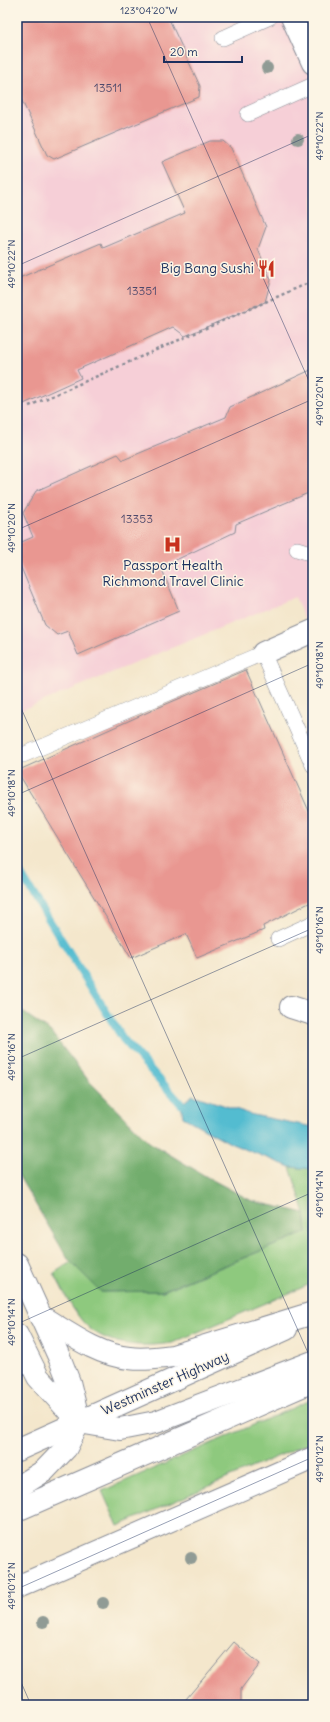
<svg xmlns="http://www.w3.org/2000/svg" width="330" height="1722" font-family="Delius,sans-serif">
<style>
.built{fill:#f6cfd7}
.green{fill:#8ec97e;stroke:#547c6e}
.forest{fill:#72ad6d;stroke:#466e66}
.water{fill:#53bcd0;stroke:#377697}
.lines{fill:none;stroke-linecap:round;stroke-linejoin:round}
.stream{stroke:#53bcd0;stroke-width:8}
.building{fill:#e99791}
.service-casing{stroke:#888b95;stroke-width:16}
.minor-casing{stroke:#888b95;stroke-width:24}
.secondary-casing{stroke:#888b95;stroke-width:24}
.motorway-casing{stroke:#888b95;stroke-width:24}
.path{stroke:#888b95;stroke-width:2.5;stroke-dasharray:3 3;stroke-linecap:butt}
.service{stroke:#fff;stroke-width:15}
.minor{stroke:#fff;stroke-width:22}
.secondary{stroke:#fff;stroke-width:22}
.motorway{stroke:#fff;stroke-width:22}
.tree{fill:#909b95}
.ticks{fill:none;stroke:#1b2f5e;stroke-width:1;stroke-opacity:0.45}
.labels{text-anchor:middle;stroke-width:3;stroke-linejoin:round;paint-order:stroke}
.number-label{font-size:12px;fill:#4e496b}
.poi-label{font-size:14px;fill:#1b2f5e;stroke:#fcf5e5;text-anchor:end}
.street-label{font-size:14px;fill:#1b2f5e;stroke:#fcf5e5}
.neatline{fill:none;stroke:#1b2f5e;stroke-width:1.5}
.ticks-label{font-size:10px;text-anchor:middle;fill:#1b2f5e}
</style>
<rect width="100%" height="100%" fill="#fcf5e5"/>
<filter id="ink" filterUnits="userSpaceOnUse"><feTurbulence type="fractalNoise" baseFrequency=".025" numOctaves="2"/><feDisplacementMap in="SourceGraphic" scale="8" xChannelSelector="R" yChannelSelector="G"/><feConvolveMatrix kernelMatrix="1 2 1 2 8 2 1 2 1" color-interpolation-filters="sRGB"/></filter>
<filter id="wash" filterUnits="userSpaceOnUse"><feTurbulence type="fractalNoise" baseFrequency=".012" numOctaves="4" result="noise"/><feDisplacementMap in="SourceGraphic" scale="16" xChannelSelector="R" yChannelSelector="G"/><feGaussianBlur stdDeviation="0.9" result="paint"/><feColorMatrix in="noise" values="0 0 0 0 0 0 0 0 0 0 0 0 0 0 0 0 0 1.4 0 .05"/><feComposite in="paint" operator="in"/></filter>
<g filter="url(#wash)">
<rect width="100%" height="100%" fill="#f4e7cc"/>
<path class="built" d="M17,17h296v623l-18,-43 -278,115z"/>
<g class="green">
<path d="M290,1167l23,2v114l-141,60c-29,4 -59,4 -83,-15 -15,-13 -26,-38 -35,-55l17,-11 30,30 62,-1 144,-59 -2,-19z"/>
<path d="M313,1399v42l-195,85 -16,-35z"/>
</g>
<path class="forest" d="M17,1008l33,23 39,50 60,61 58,35 45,24 53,12 2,19 -145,59 -61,1 -33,-33 -51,-86z"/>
<path class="water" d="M193,1095l60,20 60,12v42l-23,-2 -58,-23 -49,-27 -2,-13z"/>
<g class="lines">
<path class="stream" d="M17,868l106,171 58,65"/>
</g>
<g id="blocks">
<g class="building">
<path d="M17,17h151l32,69 -1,11 -145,62 -7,-4 -30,-65z"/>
<path d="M210,141h13l8,7 35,79 -8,22 13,31 -6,22 -80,34 -12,-9 -96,43 4,8 -64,29v-128l84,-36 2,5 82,-35 -23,-51z"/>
<path d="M313,369v122l-77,33 -1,8 -74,35 18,44 -101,44 -10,-24 -11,4 -12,-10 -28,-67v-14l16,-7 -10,-24 13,-22 82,-37 5,6 103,-43 4,-10z"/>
<path d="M246,670l67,150v81l-50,25 1,4 -67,28 -11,-24 -55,24 -114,-187 138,-62z"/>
<path d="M234,1642l26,22 -19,25v16h-60z"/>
</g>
</g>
</g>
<g filter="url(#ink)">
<use href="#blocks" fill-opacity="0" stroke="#888b95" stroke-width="1"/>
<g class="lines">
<defs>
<g id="service">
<path d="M295,23l13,-6"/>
<path d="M223,38l47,-21"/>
<path d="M248,114l65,-29"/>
<path d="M297,549l16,5"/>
<path d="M23,755l240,-102 50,112"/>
<path d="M278,939l35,-16"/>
</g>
<g id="minor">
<path d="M292,17l21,46"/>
<path d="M263,653l50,-22"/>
<path d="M291,1007l22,7"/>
<path d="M17,1587l296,-129"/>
</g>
<g id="secondary">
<path d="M17,1450l269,-121"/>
<path d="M17,1510l296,-129"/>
</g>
<g id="motorway">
<path d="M17,1264l43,95 9,23 10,40"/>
<path d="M40,1316c27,16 57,39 89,42 15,2 29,0 44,-2l140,-43"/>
<path d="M17,1335l21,42 39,43"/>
<path d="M79,1422l41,7 36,-7 157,-60"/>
<path d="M17,1488l27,-17 22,-23 13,-26"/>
</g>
</defs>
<use href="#service" class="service-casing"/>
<use href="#minor" class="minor-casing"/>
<use href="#secondary" class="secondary-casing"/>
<use href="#motorway" class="motorway-casing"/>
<path class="path" d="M29,406l284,-125"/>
<use href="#service" class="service"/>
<use href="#minor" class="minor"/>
<use href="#secondary" class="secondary"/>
<use href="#motorway" class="motorway"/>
</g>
<g class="tree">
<circle cx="267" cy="68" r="6"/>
<circle cx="298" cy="139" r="6"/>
<circle cx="191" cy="1558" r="6"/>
<circle cx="103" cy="1603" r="6"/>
<circle cx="43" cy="1622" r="6"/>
</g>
</g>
<path class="ticks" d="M147,17l166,373M17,266l296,-132M17,530l296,-131M17,699l296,665M17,795l296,-132M17,1059l296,-131M17,1324l296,-132M17,1589l296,-132M17,1673l14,32"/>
<defs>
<symbol id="restaurant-bare" viewBox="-9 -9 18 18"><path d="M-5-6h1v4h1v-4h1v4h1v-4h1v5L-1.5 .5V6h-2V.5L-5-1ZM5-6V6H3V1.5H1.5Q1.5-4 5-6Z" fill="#c8321e" stroke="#fcf5e5" stroke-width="2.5" paint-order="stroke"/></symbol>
<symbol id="hospital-bare" viewBox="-9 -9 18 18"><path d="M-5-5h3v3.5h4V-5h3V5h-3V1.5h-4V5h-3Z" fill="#c8321e" stroke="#fcf5e5" stroke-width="2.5" paint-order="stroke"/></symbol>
</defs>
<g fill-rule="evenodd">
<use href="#restaurant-bare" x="254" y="256" width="25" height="25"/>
<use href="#hospital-bare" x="160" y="532" width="25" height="25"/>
</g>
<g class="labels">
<g class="number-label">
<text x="108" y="92">13511</text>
<text x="142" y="295">13351</text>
<text x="137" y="523">13353</text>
</g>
<g class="poi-label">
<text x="254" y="273">Big Bang Sushi</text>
<text x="173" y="570" text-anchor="middle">Passport Health<tspan x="173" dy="16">Richmond Travel Clinic</tspan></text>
</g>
<g class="street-label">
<text transform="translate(165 1383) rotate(-24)" y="5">Westminster Highway</text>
</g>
</g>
<rect width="330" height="1722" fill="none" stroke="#fcf5e5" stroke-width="44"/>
<path d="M164 56v6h78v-6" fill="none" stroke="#1b2f5e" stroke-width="2"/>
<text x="170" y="56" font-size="12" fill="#1b2f5e" stroke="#fcf5e5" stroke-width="3" paint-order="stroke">20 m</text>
<rect x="22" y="22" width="286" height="1678" class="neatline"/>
<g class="ticks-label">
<text x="149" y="14">123°04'20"W</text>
<text transform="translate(319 136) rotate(-90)" y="4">49°10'22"N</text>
<text transform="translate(11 264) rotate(-90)" y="4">49°10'22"N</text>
<text transform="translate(319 401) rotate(-90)" y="4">49°10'20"N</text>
<text transform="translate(11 528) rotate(-90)" y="4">49°10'20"N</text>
<text transform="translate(319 665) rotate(-90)" y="4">49°10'18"N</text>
<text transform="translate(11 793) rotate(-90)" y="4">49°10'18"N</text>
<text transform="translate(319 930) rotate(-90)" y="4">49°10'16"N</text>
<text transform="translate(11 1057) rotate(-90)" y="4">49°10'16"N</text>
<text transform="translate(319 1194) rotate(-90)" y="4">49°10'14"N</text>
<text transform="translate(11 1322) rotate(-90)" y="4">49°10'14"N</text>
<text transform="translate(319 1459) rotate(-90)" y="4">49°10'12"N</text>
<text transform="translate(11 1586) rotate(-90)" y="4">49°10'12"N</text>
</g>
</svg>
